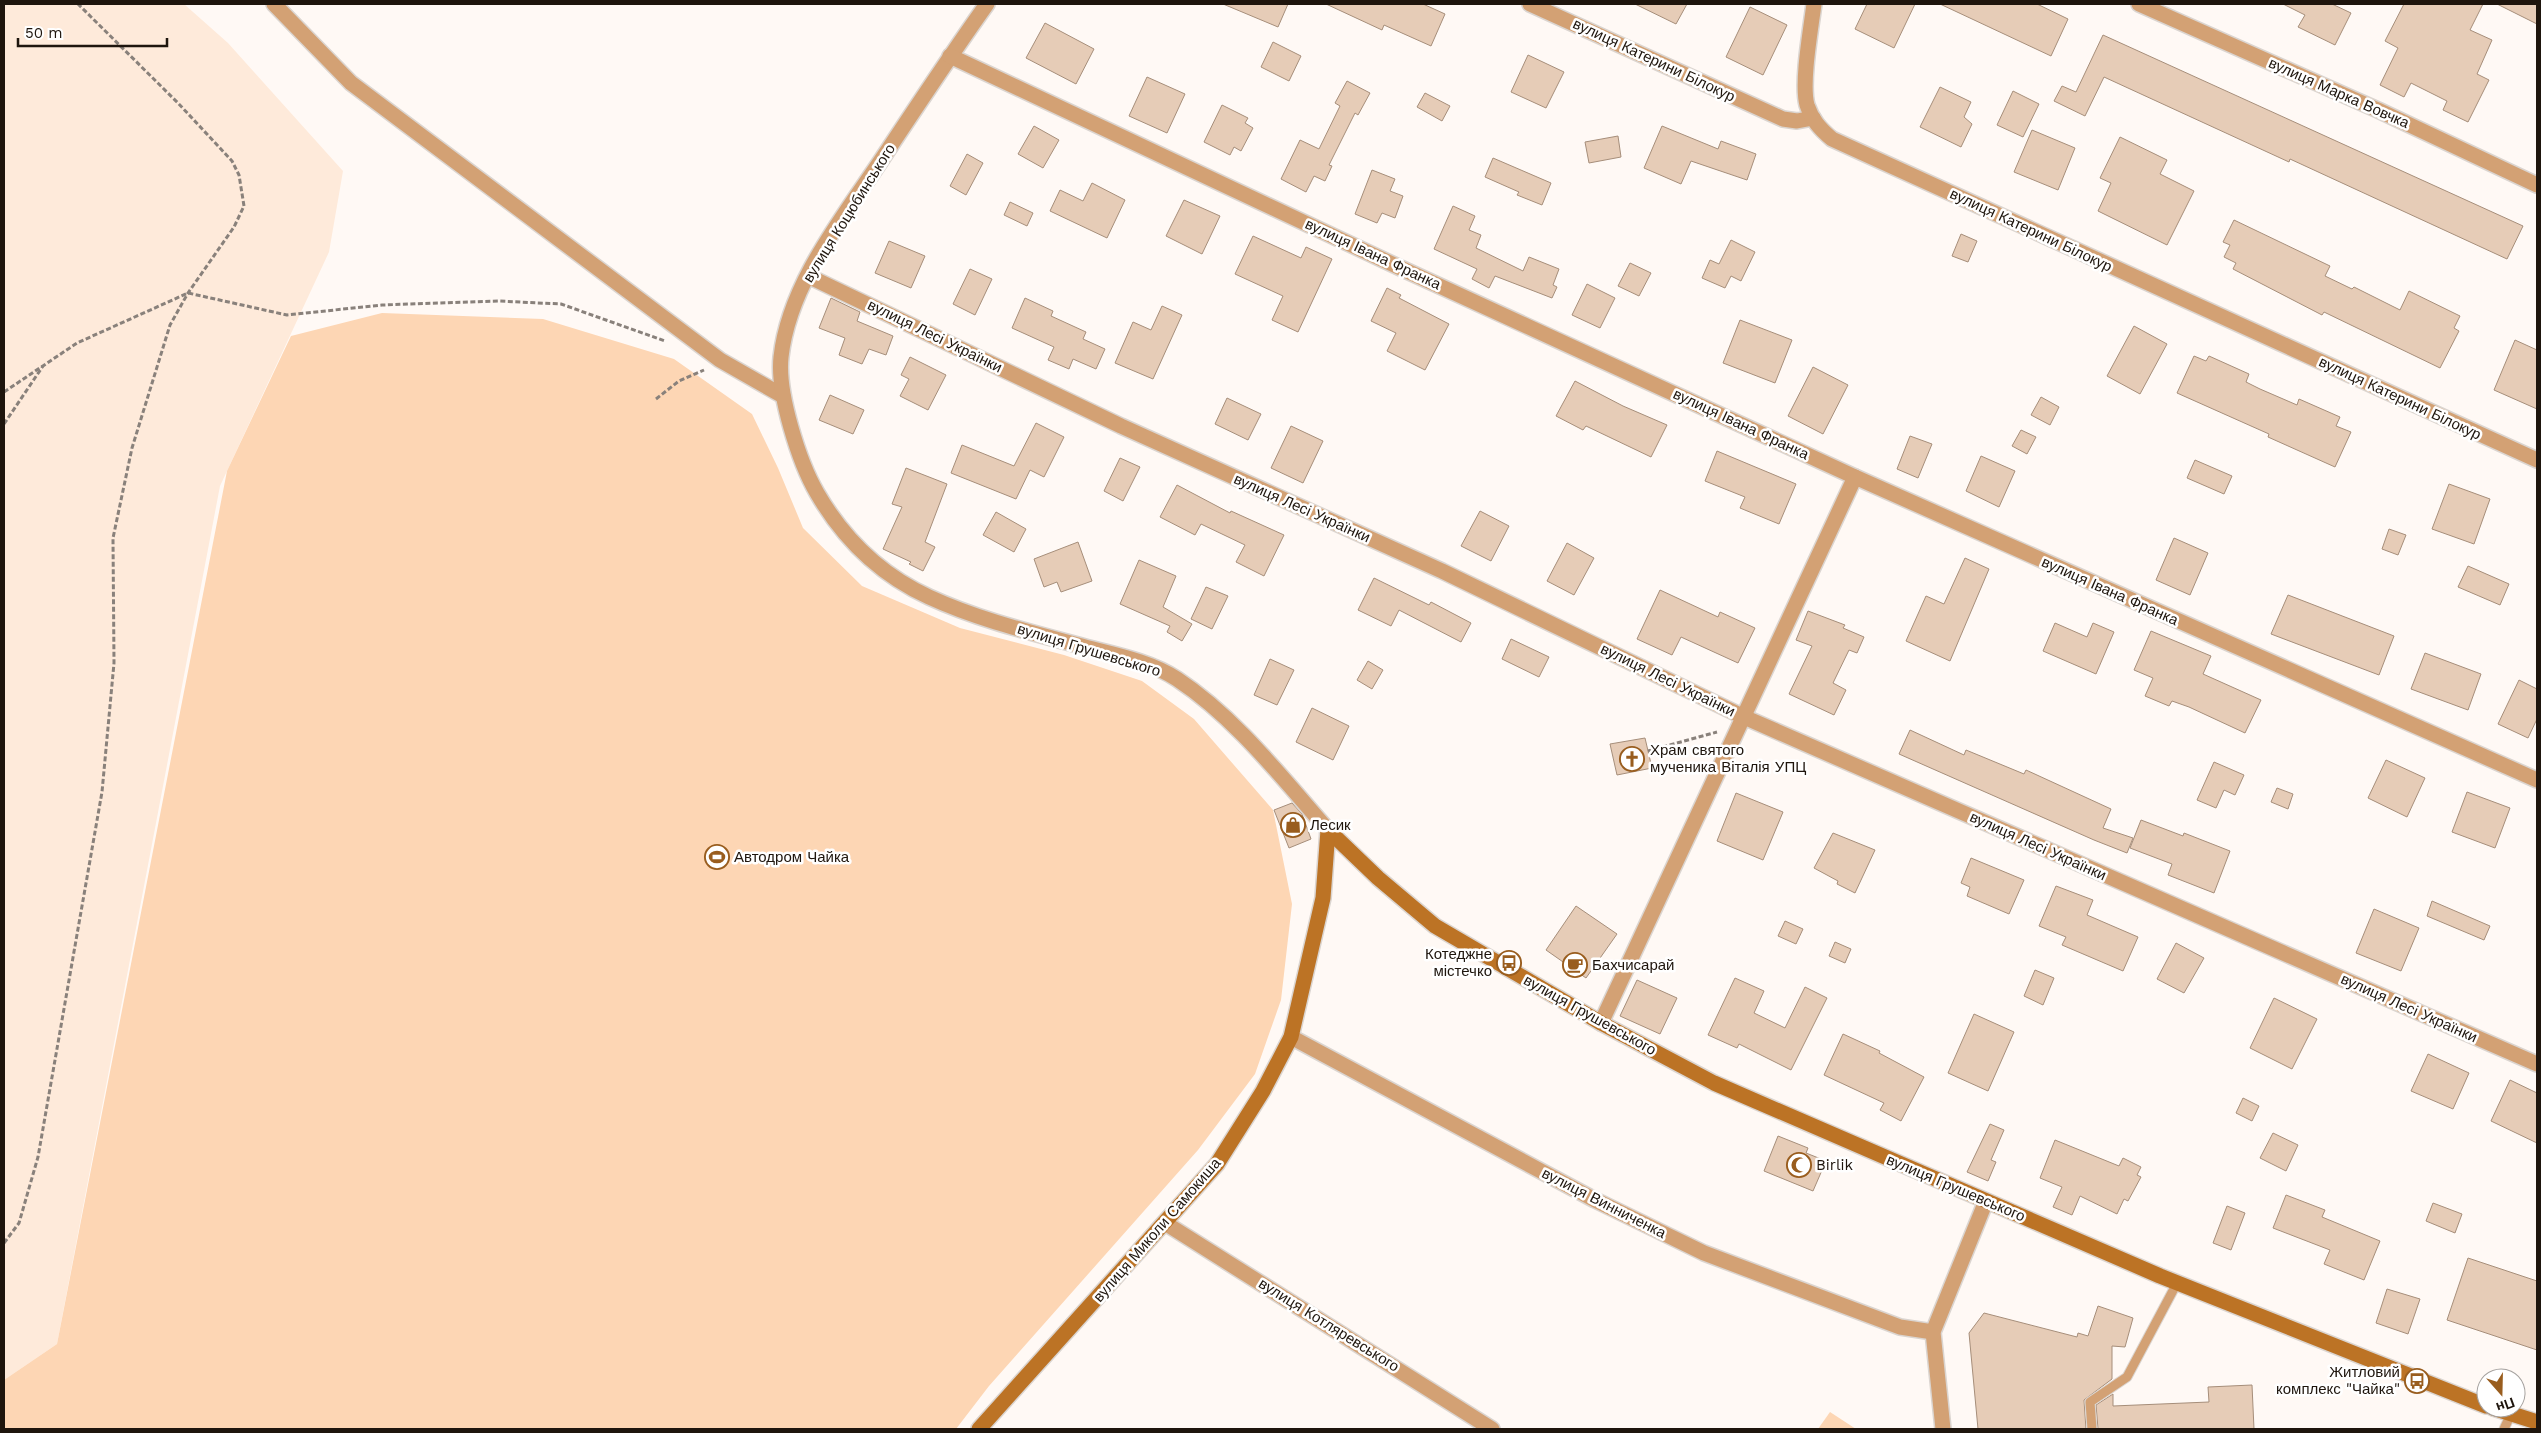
<svg xmlns="http://www.w3.org/2000/svg" width="2541" height="1433" font-family="'Work Sans',sans-serif">
<style>
.built{fill:#feeada}
.green{fill:#fdd6b4}
.building{fill:#e6ccb7;stroke:#a68e7a}
.lines{fill:none;stroke-linecap:round;stroke-linejoin:round}
.lane-casing{stroke:#dbd5d0;stroke-width:11}
.street-casing{stroke:#dbd5d0;stroke-width:18}
.secondary-casing{stroke:#dbd5d0;stroke-width:18}
.path{stroke:#89817b;stroke-width:3;stroke-dasharray:5 2.5;stroke-linecap:butt}
.lane{stroke:#d3a174;stroke-width:9}
.street{stroke:#d3a174;stroke-width:15}
.secondary{stroke:#bc7325;stroke-width:15}
.labels{text-anchor:middle;stroke-width:5;stroke-linejoin:round;paint-order:stroke}
.street-label{font-size:15px;fill:#1e150d;stroke:#fff}
.poi-label{font-size:15px;fill:#1e150d;stroke:#fff;text-anchor:start}
</style>
<rect width="100%" height="100%" fill="#fff9f5"/>
<path class="built" d="M4,4h180l44,39 115,128 -14,81 -109,234 -163,858 -53,36z"/>
<g class="green">
<path d="M382,313l161,6 131,40 78,55 26,54 25,60 59,58 98,42 104,27 78,26 52,38 79,91 19,94 -11,96 -26,74 -57,76 -209,236 -33,43h-952v-49l53,-36 170,-873 64,-135z"/>
<path d="M1830,1412l26,17h-38z"/>
</g>
<g class="building">
<path d="M1223,4h65l-10,23z"/>
<path d="M1326,4h97l22,10 -14,32 -47,-21 -2,5z"/>
<path d="M1635,4h52l-11,20z"/>
<path d="M1867,4h48l-21,44 -39,-19z"/>
<path d="M1940,4h97l31,15 -17,37z"/>
<path d="M2283,4h49l19,9 -16,32 -37,-18 7,-12z"/>
<path d="M2404,4h79l-13,26 22,10 -15,34 12,6 -21,42 -25,-12 4,-9 -36,-18 -7,14 -24,-12 18,-37 -13,-7z"/>
<path d="M2497,4h40v20z"/>
<path d="M1750,7l37,18 -24,50 -37,-18z"/>
<path d="M1045,23l49,26 -18,35 -50,-26z"/>
<path d="M2103,35l420,191 -16,33 -217,-100 -1,3 -185,-85 -19,39 -31,-15 8,-15 14,6z"/>
<path d="M1273,42l28,14 -12,25 -28,-14z"/>
<path d="M1528,55l36,17 -18,36 -35,-16z"/>
<path d="M1147,77l38,17 -18,39 -38,-17z"/>
<path d="M1347,81l23,12 -12,22 -3,-2 -26,52 3,1 -7,15 -11,-5 -8,16 -25,-13 19,-39 19,9 21,-43 -5,-3z"/>
<path d="M1940,87l31,15 -7,15 8,7 -11,23 -41,-20z"/>
<path d="M2013,91l26,13 -16,33 -26,-12z"/>
<path d="M1425,93l25,13 -8,15 -25,-14z"/>
<path d="M1222,105l26,13 -3,5 8,5 -12,23 -7,-4 -4,8 -26,-13z"/>
<path d="M1034,126l25,14 -16,28 -25,-14z"/>
<path d="M1662,126l56,23 3,-8 35,13 -9,26 -56,-19 -10,23 -37,-16z"/>
<path d="M2032,130l43,18 -17,42 -44,-18z"/>
<path d="M1618,136l3,21 -32,6 -4,-21z"/>
<path d="M2120,137l47,23 -7,14 34,17 -27,54 -69,-34 13,-28 -11,-5z"/>
<path d="M967,154l16,9 -17,32 -16,-9z"/>
<path d="M1493,158l58,25 -9,22 -25,-10 2,-3 -34,-15z"/>
<path d="M1372,170l23,9 -5,12 13,5 -8,22 -13,-5 -5,10 -22,-9z"/>
<path d="M1092,183l33,17 -18,38 -57,-27 10,-21 23,11z"/>
<path d="M1184,200l36,16 -18,38 -36,-18z"/>
<path d="M1010,202l23,11 -6,13 -23,-11z"/>
<path d="M1453,206l22,10 -6,14 12,5 -5,13 47,23 6,-14 30,12 -6,16 4,2 -5,11 -57,-22 -6,12 -17,-9 5,-10 -43,-20z"/>
<path d="M2234,220l96,46 -5,10 27,13 2,-2 46,23 9,-19 51,25 -6,12 5,3 -19,37 -116,-56 -2,3 -89,-46 3,-6 -12,-6 6,-12 -7,-3z"/>
<path d="M1961,234l16,7 -9,21 -16,-6z"/>
<path d="M1253,236l48,22 5,-11 26,12 -34,73 -26,-12 11,-24 -48,-22z"/>
<path d="M1731,240l24,12 -14,29 -10,-5 -6,12 -23,-10 8,-18 9,4z"/>
<path d="M889,241l36,15 -14,32 -36,-15z"/>
<path d="M1630,263l21,10 -12,23 -21,-10z"/>
<path d="M970,269l22,10 -17,36 -22,-11z"/>
<path d="M1587,284l28,14 -15,30 -28,-13z"/>
<path d="M1387,288l14,7 -2,3 50,26 -24,46 -38,-19 9,-18 -25,-12z"/>
<path d="M831,298l29,14 -3,9 36,15 -7,19 -17,-6 -7,15 -23,-9 6,-17 -26,-10z"/>
<path d="M1025,298l28,13 -2,5 35,16 -3,7 22,10 -9,20 -23,-10 -4,10 -21,-9 6,-13 -42,-19z"/>
<path d="M1162,306l20,9 -29,64 -38,-16 18,-41 18,8z"/>
<path d="M1740,320l52,20 -17,43 -52,-20z"/>
<path d="M2134,326l33,18 -27,50 -33,-18z"/>
<path d="M2515,340l22,10v59l-43,-19z"/>
<path d="M2194,356l12,5 3,-5 40,18 -3,8 14,7 37,16 2,-6 41,18 -4,9 15,6 -16,35 -67,-30 1,-3 -92,-41z"/>
<path d="M910,357l36,18 -18,35 -28,-14 9,-17 -8,-4z"/>
<path d="M1813,367l35,18 -25,49 -35,-18z"/>
<path d="M1575,381l48,25 44,19 -16,32 -65,-31 -3,4 -27,-14z"/>
<path d="M830,395l34,15 -11,24 -34,-14z"/>
<path d="M2041,397l18,10 -9,18 -19,-10z"/>
<path d="M1227,398l34,16 -13,26 -33,-16z"/>
<path d="M1036,423l28,14 -20,40 -14,-7 -14,29 -65,-26 11,-28 52,21z"/>
<path d="M1291,426l32,15 -20,42 -32,-15z"/>
<path d="M2021,430l15,7 -9,17 -15,-8z"/>
<path d="M1910,436l22,8 -14,34 -21,-9z"/>
<path d="M1717,451l79,33 -17,40 -39,-16 5,-11 -40,-16z"/>
<path d="M1981,456l34,15 -16,36 -33,-16z"/>
<path d="M1120,458l20,9 -17,34 -19,-10z"/>
<path d="M2195,460l37,16 -8,18 -37,-16z"/>
<path d="M906,468l41,16 -22,58 10,5 -12,24 -14,-7 2,-2 -28,-13 19,-42 -10,-3z"/>
<path d="M2449,484l41,15 -16,45 -42,-15z"/>
<path d="M1177,485l53,28 1,-2 53,24 -20,41 -28,-14 9,-17 -44,-21 -6,11 -35,-18z"/>
<path d="M1480,511l29,15 -18,35 -30,-15z"/>
<path d="M996,512l30,17 -12,23 -31,-17z"/>
<path d="M2389,529l17,6 -8,20 -16,-6z"/>
<path d="M2174,538l34,15 -18,42 -34,-15z"/>
<path d="M1078,542l14,39 -31,11 -4,-10 -13,5 -10,-28z"/>
<path d="M1567,543l27,15 -20,37 -27,-14z"/>
<path d="M1965,558l24,11 -39,92 -44,-20 20,-45 18,8z"/>
<path d="M1139,560l37,16 -13,31 29,17 -10,17 -15,-9 3,-6 -50,-22z"/>
<path d="M2468,566l41,18 -9,21 -42,-18z"/>
<path d="M1374,578l55,27 2,-3 40,21 -10,19 -62,-32 -8,16 -33,-16z"/>
<path d="M1206,587l22,9 -16,33 -21,-10z"/>
<path d="M1660,590l58,27 2,-5 35,16 -17,35 -57,-26 -9,18 -35,-16z"/>
<path d="M2288,595l106,41 -15,39 -108,-41z"/>
<path d="M1808,611l37,14 -2,3 21,9 -7,16 -8,-3 -16,33 13,7 -12,25 -45,-21 23,-48 -16,-6z"/>
<path d="M2055,623l32,14 6,-14 21,9 -18,42 -53,-23z"/>
<path d="M2151,631l60,25 -8,18 58,26 -16,33 -56,-26 -17,-6 -3,5 -24,-10 8,-18 -19,-8z"/>
<path d="M1511,639l38,18 -10,20 -37,-18z"/>
<path d="M2425,653l56,21 -13,36 -57,-21z"/>
<path d="M1270,659l24,11 -17,35 -23,-10z"/>
<path d="M1368,661l15,9 -11,19 -15,-9z"/>
<path d="M2519,680l18,9v30l-9,19 -30,-14z"/>
<path d="M1312,708l37,18 -16,34 -37,-18z"/>
<path d="M1910,730l54,25 2,-5 58,24 2,-4 85,39 -8,19 30,10 -6,15 -33,-13 -195,-86z"/>
<path d="M1645,738l7,30 -35,7 -7,-31z"/>
<path d="M2386,760l39,18 -18,39 -39,-19z"/>
<path d="M2214,762l30,13 -9,20 -11,-5 -8,18 -19,-8z"/>
<path d="M2277,788l16,6 -5,15 -17,-7z"/>
<path d="M2467,792l43,16 -15,40 -43,-16z"/>
<path d="M1736,793l47,19 -20,48 -46,-19z"/>
<path d="M1292,803l10,11 9,25 -22,9 -15,-38z"/>
<path d="M2141,820l42,16 1,-3 46,18 -16,42 -46,-18 4,-11 -42,-16z"/>
<path d="M1833,833l42,17 -20,43 -18,-9 1,-3 -24,-13z"/>
<path d="M1971,858l53,22 -15,34 -42,-18 3,-9 -9,-4z"/>
<path d="M2056,886l37,14 -6,15 51,22 -15,34 -61,-26 4,-8 -27,-11z"/>
<path d="M2432,901l58,25 -6,14 -57,-24z"/>
<path d="M1576,906l41,28 -31,44 -40,-28z"/>
<path d="M2374,909l45,19 -18,43 -45,-18z"/>
<path d="M1785,921l18,8 -7,15 -18,-8z"/>
<path d="M1835,942l16,7 -6,14 -16,-7z"/>
<path d="M2176,943l28,15 -20,35 -27,-14z"/>
<path d="M2035,970l19,8 -11,27 -19,-9z"/>
<path d="M1735,978l29,13 -10,22 31,15 20,-41 22,11 -36,72 -52,-26 -2,4 -29,-13z"/>
<path d="M1637,980l40,18 -17,36 -40,-18z"/>
<path d="M2274,998l43,21 -25,50 -42,-21z"/>
<path d="M1974,1014l40,18 -26,59 -40,-18z"/>
<path d="M1843,1034l37,17 -1,2 45,24 -23,44 -21,-11 4,-7 -60,-28z"/>
<path d="M2428,1054l41,19 -16,36 -42,-18z"/>
<path d="M2510,1080l27,13v50l-46,-22z"/>
<path d="M2243,1098l16,8 -7,15 -16,-8z"/>
<path d="M1990,1124l14,6 -13,30 5,2 -8,19 -21,-9z"/>
<path d="M2273,1133l25,12 -12,26 -26,-13z"/>
<path d="M1778,1136l30,12 -2,5 20,8 -13,30 -49,-20z"/>
<path d="M2055,1140l64,26 4,-8 18,9 -4,8 4,2 -13,24 -4,-2 -7,15 -37,-18 -8,19 -19,-8 9,-20 -22,-9z"/>
<path d="M2286,1195l39,15 -3,7 58,24 -16,39 -40,-16 6,-14 -57,-22z"/>
<path d="M2433,1203l29,11 -7,19 -29,-12z"/>
<path d="M2227,1206l18,7 -14,37 -18,-7z"/>
<path d="M2468,1258l69,23v69l-90,-30z"/>
<path d="M2387,1289l33,10 -12,35 -32,-11z"/>
<path d="M2098,1306l35,12 -8,29 -13,-1v33l-28,21 2,29h-108l-9,-96 15,-20 93,24 1,-4 10,3z"/>
<path d="M2252,1385l2,44h-156l-2,-24 17,-11v12l96,-4 -1,-15z"/>
</g>
<g class="lines">
<defs>
<g id="lane">
<path d="M2092,1429l-2,-27 37,-25 50,-94"/>
<path d="M2504,1429l7,-15"/>
</g>
<g id="street">
<path d="M274,4l77,79 369,277 63,36"/>
<path d="M987,4c-37,52 -72,105 -107,158 -39,58 -91,123 -99,195 -4,36 18,105 36,136 26,45 64,82 112,104 52,24 109,37 164,52 28,7 60,14 84,30 59,39 105,99 151,151"/>
<path d="M1530,4l253,115 14,2 16,-3"/>
<path d="M1814,4c-3,24 -13,79 -7,101 5,15 13,24 25,34l705,321"/>
<path d="M2139,4l239,106 159,75"/>
<path d="M950,56l457,215 448,206 682,303"/>
<path d="M808,276l313,150 321,145 302,146 793,347"/>
<path d="M1601,1023l254,-546"/>
<path d="M1291,1037l304,163 109,53 196,74 33,5"/>
<path d="M1165,1223l327,206"/>
<path d="M1943,1429l-10,-97 53,-131"/>
</g>
<g id="secondary">
<path d="M1328,830l50,48 57,48 166,97 113,60 446,193 326,130"/>
<path d="M2493,1408l44,14"/>
<path d="M979,1429l238,-265 46,-73 28,-54 32,-139 5,-68"/>
</g>
</defs>
<use href="#lane" class="lane-casing"/>
<use href="#street" class="street-casing"/>
<use href="#secondary" class="secondary-casing"/>
<g class="path">
<path d="M4,392l73,-49 111,-50 99,22 95,-10 116,-4 63,3 104,37"/>
<path d="M656,399l23,-18 25,-11"/>
<path d="M4,424l39,-58"/>
<path d="M1648,751l69,-19"/>
<path d="M4,1243l15,-20 19,-66 64,-365 12,-129 -1,-125 19,-90 38,-123 18,-32 46,-66 10,-21 -5,-31 -7,-14 -54,-58 -100,-99"/>
</g>
<use href="#lane" class="lane"/>
<use href="#street" class="street"/>
<use href="#secondary" class="secondary"/>
</g>
<defs>
<symbol id="church-ring" viewBox="-11 -11 22 22"><circle r="9.5" fill="#fff" stroke="#995d1e" stroke-width="1.5"/><path d="M-1.2-6h2.4v3.5h3.3v2.4h-3.3V6h-2.4V-.1h-3.3v-2.4h3.3Z" fill="#995d1e"/></symbol>
<symbol id="shop-ring" viewBox="-11 -11 22 22"><circle r="9.5" fill="#fff" stroke="#995d1e" stroke-width="1.5"/><path d="M-5-2.5h2.3a2.7 3.5 0 0 1 5.4 0H5L5.5 6h-11ZM-1.5-2.5h3a1.5 2.3 0 0 0-3 0Z" fill="#995d1e"/></symbol>
<symbol id="stadium-ring" viewBox="-11 -11 22 22"><circle r="9.5" fill="#fff" stroke="#995d1e" stroke-width="1.5"/><path d="M0-5a6.5 5 0 1 0 0 10a6.5 5 0 1 0 0-10ZM-3.5-1.8h7v3.6h-7Z" fill="#995d1e"/></symbol>
<symbol id="bus-ring" viewBox="-11 -11 22 22"><circle r="9.5" fill="#fff" stroke="#995d1e" stroke-width="1.5"/><path d="M-5-6H5V4H4V6H2V4H-2V6H-4V4H-5ZM-3.5-4V0h7V-4ZM-3.5 1.2v1.5H-2V1.2ZM2 1.2v1.5H3.5V1.2Z" fill="#995d1e"/></symbol>
<symbol id="cafe-ring" viewBox="-11 -11 22 22"><circle r="9.5" fill="#fff" stroke="#995d1e" stroke-width="1.5"/><path d="M-5.5-4.5H6V0H3Q3 3.5 0 3.5H-2.5Q-5.5 3.5-5.5 0ZM3-3.2v2h1.7v-2ZM-6 4.5H4V6H-6Z" fill="#995d1e"/></symbol>
<symbol id="mosque-ring" viewBox="-11 -11 22 22"><circle r="9.5" fill="#fff" stroke="#995d1e" stroke-width="1.5"/><path d="M3.5-4.9A6 6 0 1 0 3.5 4.9A5 5 0 1 1 3.5-4.9Z" fill="#995d1e"/></symbol>
</defs>
<g fill-rule="evenodd">
<use href="#church-ring" x="1618" y="745" width="28" height="28"/>
<use href="#shop-ring" x="1279" y="811" width="28" height="28"/>
<use href="#stadium-ring" x="703" y="843" width="28" height="28"/>
<use href="#bus-ring" x="1495" y="949" width="28" height="28"/>
<use href="#cafe-ring" x="1561" y="951" width="28" height="28"/>
<use href="#mosque-ring" x="1785" y="1151" width="28" height="28"/>
<use href="#bus-ring" x="2403" y="1367" width="28" height="28"/>
</g>
<g class="labels">
<g class="street-label">
<text transform="translate(1654 60) rotate(25)" y="5">вулиця Катерини Білокур</text>
<text transform="translate(2339 93) rotate(24)" y="5">вулиця Марка Вовчка</text>
<text transform="translate(849 213) rotate(-58)" y="5">вулиця Коцюбинського</text>
<text transform="translate(2031 230) rotate(25)" y="5">вулиця Катерини Білокур</text>
<text transform="translate(1373 254) rotate(25)" y="5">вулиця Івана Франка</text>
<text transform="translate(935 336) rotate(26)" y="5">вулиця Лесі Українки</text>
<text transform="translate(2400 398) rotate(25)" y="5">вулиця Катерини Білокур</text>
<text transform="translate(1741 424) rotate(25)" y="5">вулиця Івана Франка</text>
<text transform="translate(1302 508) rotate(24)" y="5">вулиця Лесі Українки</text>
<text transform="translate(2110 591) rotate(24)" y="5">вулиця Івана Франка</text>
<text transform="translate(1089 650) rotate(17)" y="5">вулиця Грушевського</text>
<text transform="translate(1668 680) rotate(26)" y="5">вулиця Лесі Українки</text>
<text transform="translate(2038 846) rotate(24)" y="5">вулиця Лесі Українки</text>
<text transform="translate(2409 1008) rotate(24)" y="5">вулиця Лесі Українки</text>
<text transform="translate(1590 1015) rotate(29)" y="5">вулиця Грушевського</text>
<text transform="translate(1956 1188) rotate(23)" y="5">вулиця Грушевського</text>
<text transform="translate(1604 1203) rotate(27)" y="5">вулиця Винниченка</text>
<text transform="translate(1157 1230) rotate(-49)" y="5">вулиця Миколи Самокиша</text>
<text transform="translate(1329 1325) rotate(32)" y="5">вулиця Котляревського</text>
</g>
<g class="poi-label">
<text x="1650" y="755">Храм святого<tspan x="1650" dy="17">мученика Віталія УПЦ</tspan></text>
<text x="1310" y="830">Лесик</text>
<text x="734" y="862">Автодром Чайка</text>
<text x="1492" y="959" text-anchor="end">Котеджне<tspan x="1492" dy="17">містечко</tspan></text>
<text x="1592" y="970">Бахчисарай</text>
<text x="1816" y="1170">Birlik</text>
<text x="2400" y="1377" text-anchor="end">Житловий<tspan x="2400" dy="17">комплекс "Чайка"</tspan></text>
</g>
</g>
<rect width="2541" height="1433" fill="none" stroke="#1e150d" stroke-width="10"/>
<g transform="translate(2501 1393) rotate(160)"><circle r="24" fill="#ffffff" stroke="#a5a19e"/>
<path d="M0-4L9 19L0 12L-9 19Z" fill="#995d1e"/>
<text y="-8" font-size="14" font-weight="bold" text-anchor="middle" fill="#1e150d">Пн</text>
</g>
<path d="M18 38v8h149v-8" fill="none" stroke="#1e150d" stroke-width="2.5"/>
<text x="25" y="38" font-size="15" fill="#1e150d" stroke="#ffffff" stroke-width="4" paint-order="stroke">50 m</text>
</svg>
